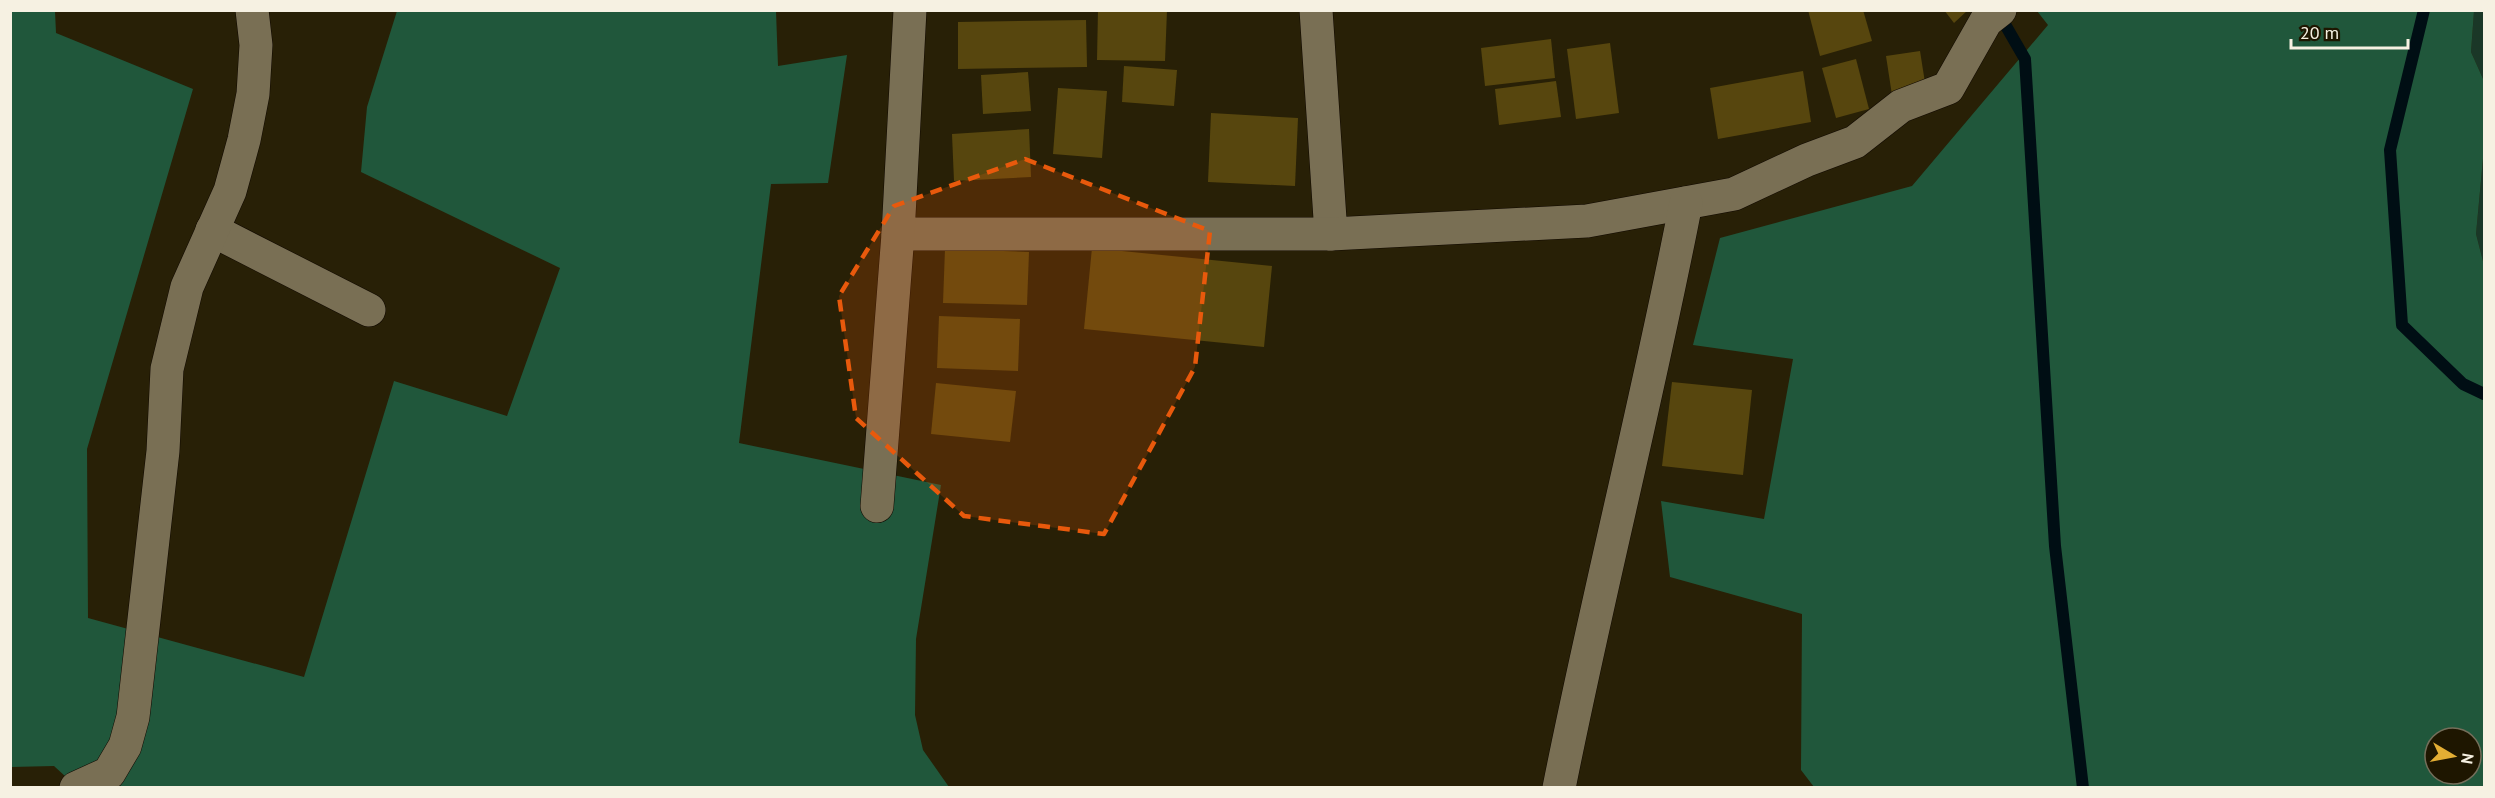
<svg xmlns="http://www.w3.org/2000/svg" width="2495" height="798" font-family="'PT Sans',sans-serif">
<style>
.green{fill:#1a3727}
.forest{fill:#20573b;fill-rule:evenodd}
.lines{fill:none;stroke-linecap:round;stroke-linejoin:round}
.stream{stroke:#000e14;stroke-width:12}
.building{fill:#57460e}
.minor-casing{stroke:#110900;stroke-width:34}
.minor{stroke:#796f54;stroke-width:33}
.marked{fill:#e8590c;fill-opacity:0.2;stroke:#e8590c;stroke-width:4.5;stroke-dasharray:12 8;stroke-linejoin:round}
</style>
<rect width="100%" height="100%" fill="#282006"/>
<g class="green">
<path d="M2474,11h10v70l-13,-29z"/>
<path d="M2484,148v117l-8,-31z"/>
</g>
<g class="forest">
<path d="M10,11h45l1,22 137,56 -106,360 1,169 216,59 90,-296 113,35 53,-148 -199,-96 6,-65 30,-96h379l2,55 69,-11 -19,128 -57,1 -32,259 202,42 -25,154 -1,76 8,35 26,37 -871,1 -24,-22 -43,1z"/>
<path d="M2037,11h437l-3,41 13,29v67l-8,86 8,31v522h-670l-13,-17 1,-156 -132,-37 -9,-76 103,18 29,-160 -100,-14 27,-107 192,-52 136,-161zM2435,738h36v36h-36z"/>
</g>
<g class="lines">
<g class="stream">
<path d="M2424,10l-34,140 12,175 61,59 21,10"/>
<path d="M1999,14l26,45 30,487 28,242"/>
</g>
</g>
<g class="building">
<path d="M1098,10h69l-2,51 -68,-1z"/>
<path d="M1808,10h55l9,31 -52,15z"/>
<path d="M1944,10h24l-14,13z"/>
<path d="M1086,20l1,47 -129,2v-47z"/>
<path d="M1551,39l4,39 -70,8 -4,-38z"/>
<path d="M1610,43l9,70 -43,6 -9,-70z"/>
<path d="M1920,51l6,38 -34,6 -6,-39z"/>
<path d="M1856,59l13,50 -33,9 -14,-50z"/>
<path d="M1124,66l53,4 -3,36 -52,-4z"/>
<path d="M1803,71l8,51 -93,17 -8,-51z"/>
<path d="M1028,72l3,39 -48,3 -2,-39z"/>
<path d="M1556,81l5,36 -62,8 -4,-36z"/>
<path d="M1058,88l49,3 -5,67 -49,-4z"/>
<path d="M1211,113l87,5 -3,68 -87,-4z"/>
<path d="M1029,129l2,48 -77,4 -2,-47z"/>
<path d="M1092,248l180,18 -8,81 -180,-18z"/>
<path d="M945,249l84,3 -2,53 -84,-2z"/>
<path d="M939,316l81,3 -2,52 -81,-3z"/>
<path d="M1672,382l80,8 -9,85 -81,-9z"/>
<path d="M936,383l80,8 -6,51 -79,-8z"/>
</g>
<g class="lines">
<defs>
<g id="minor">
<path d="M1316,10l15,224"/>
<path d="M212,230l157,80"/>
<path d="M898,234h433l256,-13 147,-27 73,-34 48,-18 46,-36 47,-18 38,-67 14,-11"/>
<path d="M877,506l21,-272 12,-224"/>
<path d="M76,788l33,-15 16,-27 8,-29 30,-266 4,-82 20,-82 43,-96 14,-51 9,-46 3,-49 -4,-35"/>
<path d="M1559,788c39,-196 89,-389 127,-585"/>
</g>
</defs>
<use href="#minor" class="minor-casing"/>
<use href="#minor" class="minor"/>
</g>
<path class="marked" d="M1025,159l185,72 -15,136 -91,167 -140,-18 -108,-98 -17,-122 55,-90z"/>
<rect width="2495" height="798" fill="none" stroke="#f6f1e2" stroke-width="24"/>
<g transform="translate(2453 756) rotate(100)"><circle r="28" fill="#1e1600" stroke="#746e5a" stroke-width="1.5"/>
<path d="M0-4.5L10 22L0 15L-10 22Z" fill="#e3ae34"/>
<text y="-9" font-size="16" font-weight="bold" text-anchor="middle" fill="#f6f1e2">N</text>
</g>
<path d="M2291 39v9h117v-9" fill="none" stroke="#f6f1e2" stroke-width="3"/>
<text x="2300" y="39" font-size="18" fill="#f6f1e2" stroke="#1e1600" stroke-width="4.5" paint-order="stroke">20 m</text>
</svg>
